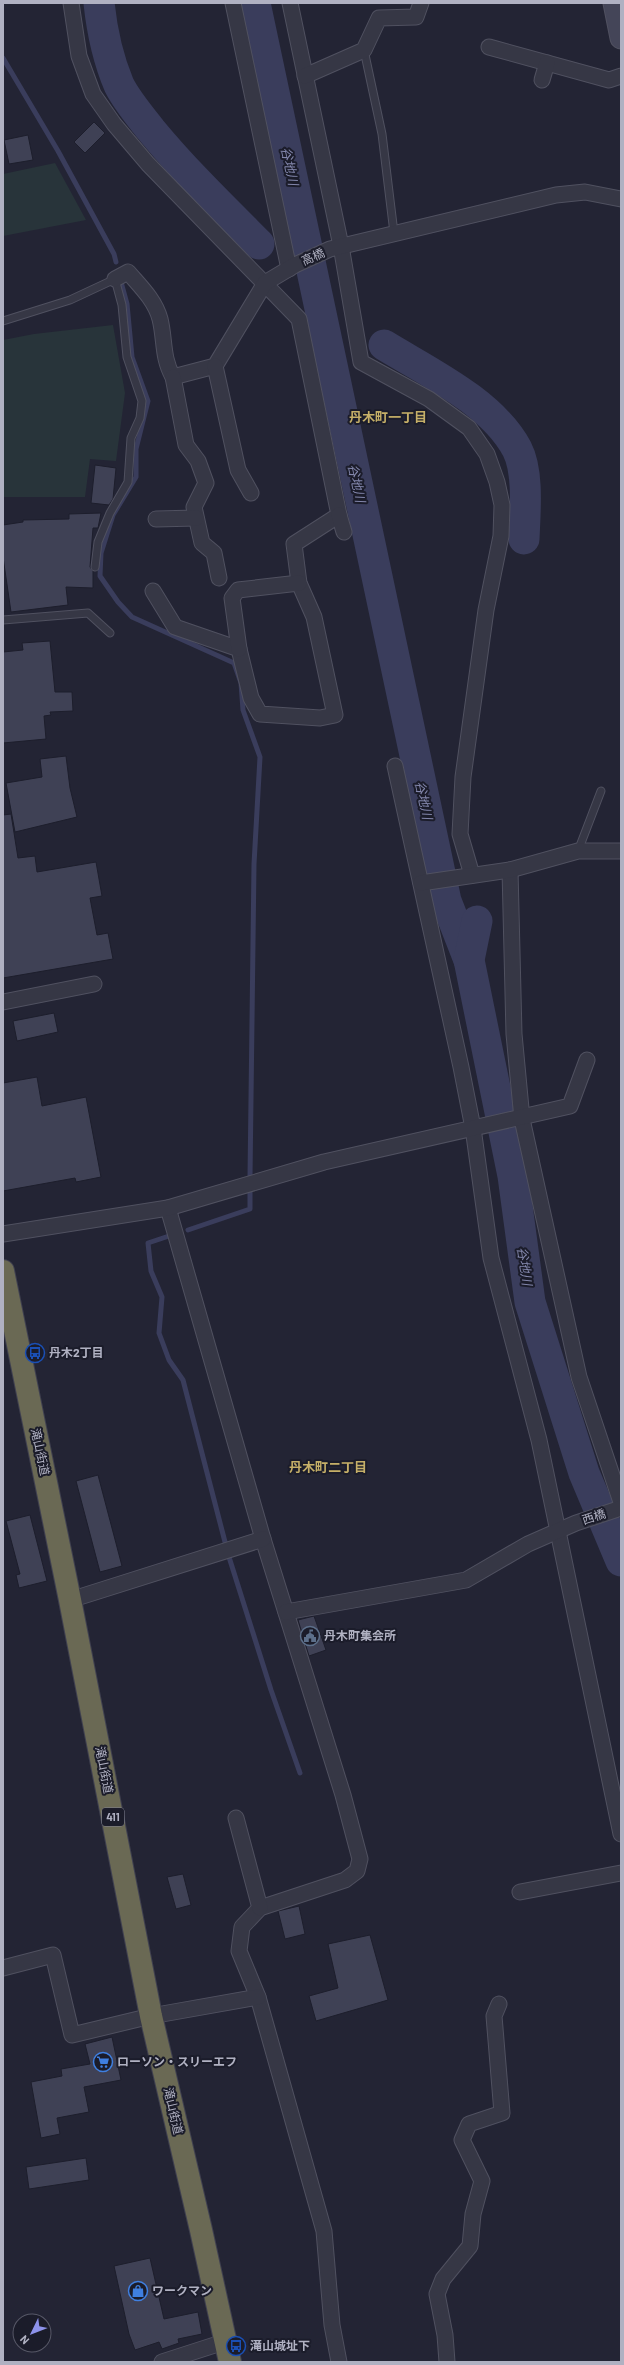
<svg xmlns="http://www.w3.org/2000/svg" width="624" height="2365" font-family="Barlow,'Noto Sans JP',sans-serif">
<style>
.green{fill:#28343a}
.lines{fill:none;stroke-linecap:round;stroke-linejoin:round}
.stream{stroke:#3a3d5c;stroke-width:5}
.river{stroke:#3a3d5c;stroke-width:31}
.building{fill:#3f4155;stroke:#1d1e2c}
.lane-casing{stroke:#505160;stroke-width:9}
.street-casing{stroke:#505160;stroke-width:17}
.secondary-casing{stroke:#505160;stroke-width:23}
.highway-casing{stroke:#404150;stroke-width:24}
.lane{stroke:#363745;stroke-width:7}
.street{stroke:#363745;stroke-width:15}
.secondary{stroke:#444558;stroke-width:21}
.highway{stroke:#6a6954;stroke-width:22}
.labels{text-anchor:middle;stroke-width:4;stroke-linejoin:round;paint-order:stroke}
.shield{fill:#1b1c2a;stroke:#838494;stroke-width:1}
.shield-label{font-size:11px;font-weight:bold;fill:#b0b1c2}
.street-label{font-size:12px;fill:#b0b1c2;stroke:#1b1c2a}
.poi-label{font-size:12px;font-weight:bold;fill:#b0b1c2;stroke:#1b1c2a;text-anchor:start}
.water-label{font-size:13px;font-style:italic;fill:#8387ac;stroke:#1b1c2a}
.neighbourhood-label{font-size:13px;font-weight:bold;fill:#c5af68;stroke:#1b1c2a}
</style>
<rect width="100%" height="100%" fill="#232434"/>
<g class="green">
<path d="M55,163l31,57 -83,16v-62z"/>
<path d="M113,325l12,68 -9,68 -26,-2 -5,38h-82v-157l31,-6z"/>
</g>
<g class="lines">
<g class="stream">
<path d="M3,58l55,93 56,103 2,8"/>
<path d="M121,282l6,22 5,53 16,44 -12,48v28l-23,38 -12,38 -1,23 18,26 14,15 102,46 7,20 2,27 17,47 -6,107 -4,313"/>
<path d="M188,1230l62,-21v-23"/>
<path d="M172,1235l-24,8 3,28 11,26 -3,36 10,27 14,20 42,162"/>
<path d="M229,1557l42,133 29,83"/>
</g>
<g class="river">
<path d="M99,3c3,28 9,56 20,82 8,16 21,31 32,45 33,40 71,77 108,114"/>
<path d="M255,3l191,898 23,59"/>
<path d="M384,345c44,27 108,57 133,104 12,23 8,64 7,90"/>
<path d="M477,921l-8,39 44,216 17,126 54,171 37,88"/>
</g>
</g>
<g class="building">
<path d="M94,122l11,11 -20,20 -11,-11z"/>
<path d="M28,135l5,25 -24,4 -5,-24z"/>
<path d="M95,465l21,3 -3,31 -4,6 -18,-2z"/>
<path d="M101,513l-3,15h-5l-3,39 3,4v17l-27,-1 2,18 -57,7 -8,-55v-32l20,-3v-2l46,-1v-5z"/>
<path d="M50,641l5,51h17l1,19 -23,1 1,3 -7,1 2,23 -43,4v-91l20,-2 -1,-7z"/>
<path d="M66,756l4,32 7,29 -62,15 -9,-49 36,-6 -2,-18z"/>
<path d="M11,814l7,44 17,-2 2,16 59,-10 6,34 -12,2 7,37 11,-2 5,26 -110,19v-163z"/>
<path d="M54,1013l4,19 -41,9 -4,-20z"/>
<path d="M37,1077l5,29 44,-9 15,80 -25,5 -1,-4 -72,13v-108z"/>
<path d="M98,1475l24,91 -22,6 -24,-91z"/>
<path d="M30,1515l17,66 -28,7 -3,-13 4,-1 -14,-53z"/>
<path d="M314,1616l12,34 -17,6 -11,-36z"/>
<path d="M183,1874l8,31 -15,4 -9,-32z"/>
<path d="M299,1906l6,28 -20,5 -7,-28z"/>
<path d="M370,1935l18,65 -72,21 -7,-25 29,-8 -10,-44z"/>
<path d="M112,2037l9,43 -37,7 5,25 -32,6 3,16 -19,4 -10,-56 31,-6 -1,-7 29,-5 -5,-20z"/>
<path d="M86,2158l3,22 -60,9 -3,-22z"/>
<path d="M150,2258l14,61 34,-7 4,22 -24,5 1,4 -17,6 -3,-7 -24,8 -6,-16 -15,-68z"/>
</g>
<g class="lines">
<defs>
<g id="lane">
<path d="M364,50l18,84 12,99"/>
<path d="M3,321l67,-21 45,-21 7,26 5,52 15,44 -2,17 -9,20 -3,44 -18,31 -12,29 -3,25"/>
<path d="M3,620l85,-7 22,20"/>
<path d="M578,851l23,-60"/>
</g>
<g id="street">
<path d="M71,3l8,53 14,38 21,30 34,40 151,155 40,196 -45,29 5,39 15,34 21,98 -15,3 -60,-4 -9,-16 -12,-49 -64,-22 -22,-36"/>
<path d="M233,3l56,266"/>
<path d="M290,3l51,243 20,116 68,37 40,29 18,26 10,28 5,23 -1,31 -15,74 -23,167 -3,57 12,41"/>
<path d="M489,47l120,33 12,-4"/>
<path d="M305,76l59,-26 15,-32 37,-1 5,-14"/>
<path d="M542,80l5,-17"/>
<path d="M115,279l13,-7c12,14 27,28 32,47 5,20 2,39 13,58l42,-11 50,-83 30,-18 35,-16 226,-54 29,-3 36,7"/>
<path d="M215,366l23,104 13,23"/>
<path d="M173,377l13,68 12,16 8,22 -12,24 8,36 12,10 5,25"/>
<path d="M339,515l5,17"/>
<path d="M156,519l40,-1"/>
<path d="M239,649l-7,-51 6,-8 61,-7"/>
<path d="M395,766l66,301 12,61 18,130 48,182 82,394"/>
<path d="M510,870l4,164 8,85 57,258 42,125"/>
<path d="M421,883l89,-13 68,-19h43"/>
<path d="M3,1002l91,-18"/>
<path d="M168,1208l95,331 80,256 17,64 -3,12 -12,9 -85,28 -18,19 -3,24 19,46 66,234 8,94 7,37"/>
<path d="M3,1234l165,-26 156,-46 246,-56 17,-46"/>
<path d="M70,1600l193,-61"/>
<path d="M286,1612l180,-32 62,-36 48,-21 45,-15"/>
<path d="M236,1818l24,90"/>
<path d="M520,1892l101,-19"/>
<path d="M3,1968l50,-13 19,80 79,-19 107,-19"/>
<path d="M162,2362l62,-20"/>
<path d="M447,2362l-2,-27 -8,-41 6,-15 27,-33 3,-32 9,-33 -20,-41 7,-16 33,-11 -8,-97 5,-12"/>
</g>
<path id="secondary" d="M614,3l7,35"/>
<path id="highway" d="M3,1271l67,329 81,416 50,214 29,132"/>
</defs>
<use href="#lane" class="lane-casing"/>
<use href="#street" class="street-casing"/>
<use href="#secondary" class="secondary-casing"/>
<use href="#highway" class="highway-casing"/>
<use href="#lane" class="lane"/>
<use href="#street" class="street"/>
<use href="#secondary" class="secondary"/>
<use href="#highway" class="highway"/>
</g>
<defs>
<symbol id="bus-ring" viewBox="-11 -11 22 22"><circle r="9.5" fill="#1b1c2a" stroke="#1a4fb4" stroke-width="1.5"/><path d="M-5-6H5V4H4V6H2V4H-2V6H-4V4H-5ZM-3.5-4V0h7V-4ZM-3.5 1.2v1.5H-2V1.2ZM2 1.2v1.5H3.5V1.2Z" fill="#1a4fb4"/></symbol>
<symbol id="civic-ring" viewBox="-11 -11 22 22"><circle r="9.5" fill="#1b1c2a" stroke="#5c6f8a" stroke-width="1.5"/><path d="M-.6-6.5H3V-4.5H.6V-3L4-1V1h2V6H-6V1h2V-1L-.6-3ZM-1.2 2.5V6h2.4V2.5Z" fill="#5c6f8a"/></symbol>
<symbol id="supermarket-ring" viewBox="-11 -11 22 22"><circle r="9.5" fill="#1b1c2a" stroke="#3f7fe0" stroke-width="1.5"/><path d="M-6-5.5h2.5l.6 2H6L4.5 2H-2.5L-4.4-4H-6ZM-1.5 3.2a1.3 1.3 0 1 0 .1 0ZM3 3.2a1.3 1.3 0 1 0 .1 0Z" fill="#3f7fe0"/></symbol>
<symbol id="shop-ring" viewBox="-11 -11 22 22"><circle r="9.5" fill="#1b1c2a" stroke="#3f7fe0" stroke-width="1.5"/><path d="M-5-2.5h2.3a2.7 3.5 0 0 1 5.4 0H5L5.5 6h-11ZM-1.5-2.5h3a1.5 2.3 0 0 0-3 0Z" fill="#3f7fe0"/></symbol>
</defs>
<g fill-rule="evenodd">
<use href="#bus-ring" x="24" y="1342" width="22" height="22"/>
<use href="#civic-ring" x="299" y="1625" width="22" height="22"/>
<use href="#supermarket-ring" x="92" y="2051" width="22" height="22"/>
<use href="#shop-ring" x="127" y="2280" width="22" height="22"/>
<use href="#bus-ring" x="225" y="2335" width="22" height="22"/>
</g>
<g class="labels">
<rect class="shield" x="102" y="1808" width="22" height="18" rx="3"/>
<g class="shield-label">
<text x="113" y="1821">411</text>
</g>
<g class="street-label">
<text transform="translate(313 257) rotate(-24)" y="4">高橋</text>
<text transform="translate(40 1452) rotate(78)" y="4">滝山街道</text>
<text transform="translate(594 1517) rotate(-18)" y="4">西橋</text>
<text transform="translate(104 1770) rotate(79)" y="4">滝山街道</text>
<text transform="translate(173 2111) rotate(77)" y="4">滝山街道</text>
</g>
<g class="poi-label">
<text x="49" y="1357">丹木2丁目</text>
<text x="324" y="1640">丹木町集会所</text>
<text x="117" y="2066">ローソン・スリーエフ</text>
<text x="152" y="2295">ワークマン</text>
<text x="250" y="2350">滝山城址下</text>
</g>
<g class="water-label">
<text transform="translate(290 166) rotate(78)" y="5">谷地川</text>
<text transform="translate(357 483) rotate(78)" y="5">谷地川</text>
<text transform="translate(424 800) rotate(78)" y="5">谷地川</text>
<text transform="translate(525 1266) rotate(82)" y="5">谷地川</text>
</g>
<g class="neighbourhood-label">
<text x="388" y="422">丹木町一丁目</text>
<text x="328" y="1472">丹木町二丁目</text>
</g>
</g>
<rect width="624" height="2365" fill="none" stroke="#b0b1c2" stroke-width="8"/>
<g transform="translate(32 2333) rotate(227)"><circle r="19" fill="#1b1c2a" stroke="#575867"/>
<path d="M0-3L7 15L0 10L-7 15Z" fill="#8d92ea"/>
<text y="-6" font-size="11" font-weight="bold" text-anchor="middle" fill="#b0b1c2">N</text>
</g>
</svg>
